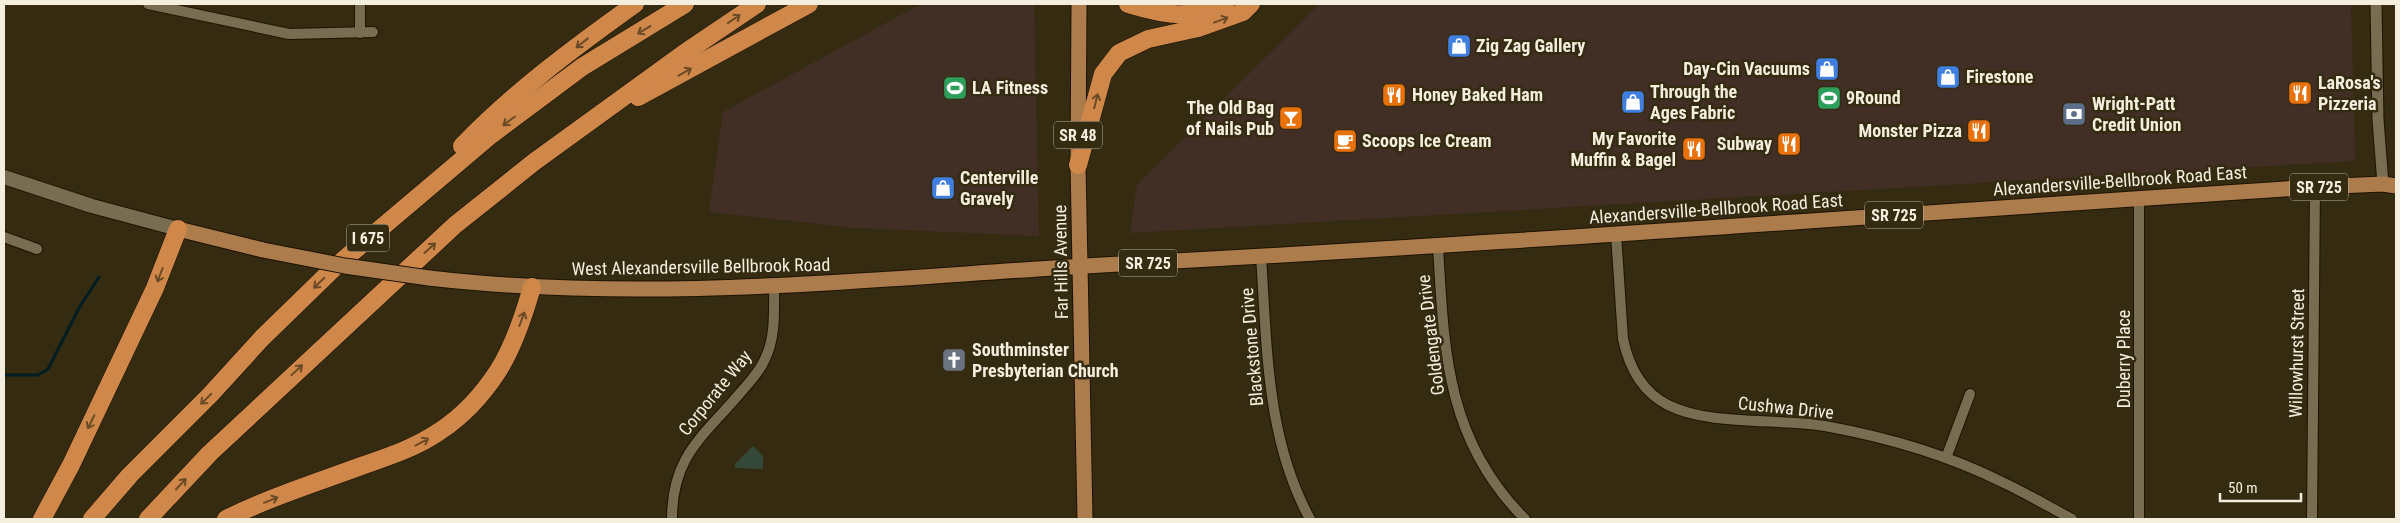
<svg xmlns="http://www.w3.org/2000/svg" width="2400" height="523" font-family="'Roboto Condensed',sans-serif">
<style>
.commercial{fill:#412f26}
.green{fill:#34483a}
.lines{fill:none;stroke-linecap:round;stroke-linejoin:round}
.stream{stroke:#001d24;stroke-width:3}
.minor-casing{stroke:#1d1300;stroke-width:12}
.tertiary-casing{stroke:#1d1300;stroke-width:13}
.secondary-casing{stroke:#1d1300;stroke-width:16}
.primary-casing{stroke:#1d1300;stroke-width:17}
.motorway-casing{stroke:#1d1300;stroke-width:19}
.minor{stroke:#786c51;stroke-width:10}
.tertiary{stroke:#786c51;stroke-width:11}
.secondary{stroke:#786c51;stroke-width:14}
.primary{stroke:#ad7c4d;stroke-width:15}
.motorway{stroke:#d0874a;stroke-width:18}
.primary-bridge-casing{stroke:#1d1300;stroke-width:17;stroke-linecap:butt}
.primary-bridge{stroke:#ad7c4d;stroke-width:15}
.oneway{stroke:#6b4b25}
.labels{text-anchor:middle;stroke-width:5;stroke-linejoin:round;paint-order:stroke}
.shield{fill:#352b11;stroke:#bbb4a0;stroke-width:1}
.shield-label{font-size:16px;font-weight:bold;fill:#f4eede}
.poi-label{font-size:18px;font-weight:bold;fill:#f4eede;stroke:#352b11;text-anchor:start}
.street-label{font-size:18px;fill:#f4eede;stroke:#352b11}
</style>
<rect width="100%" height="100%" fill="#352b11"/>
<g class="commercial">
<path d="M941,4h93l5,232 -183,-8 -147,-16 14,-100 194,-106z"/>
<path d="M1319,4h1032l4,157 -1225,72 7,-48z"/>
</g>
<path class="green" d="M753,446l10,10v13l-28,-1v-4z"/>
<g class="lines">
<path class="stream" d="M4,375h34l10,-6 31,-61 20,-31"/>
<defs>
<g id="minor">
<path d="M148,4l141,30 84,-2"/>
<path d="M360,4v29"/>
<path d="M2139,198v321"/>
<path d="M1616,234l7,105c6,28 19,53 45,66 41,21 110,13 157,21 61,11 121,28 177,56 24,11 47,25 70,37"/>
<path d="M4,237l33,12"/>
<path d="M1438,246c6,105 8,194 87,273"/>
<path d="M1261,256c6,89 5,183 49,263"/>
<path d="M1946,458l24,-64"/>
<path d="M672,519c0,-64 32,-83 69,-127 8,-10 18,-19 23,-31 12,-23 10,-50 10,-76"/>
<path d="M2312,519l3,-332"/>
</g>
<path id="tertiary" d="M2376,4l2,116 5,64"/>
<path id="secondary" d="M4,177l88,29 86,23"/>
<g id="primary">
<path d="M1079,4l-1,161 7,354"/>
<path d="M178,229l85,21"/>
<path d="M429,278c224,26 448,0 673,-13 404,-21 808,-52 1213,-78l68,-3 13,2"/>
</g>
<g id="motorway">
<path d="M1128,4c36,11 61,16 97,0"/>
<path d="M638,97l171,-93"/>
<path d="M462,146c52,-54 113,-99 173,-142"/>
<path d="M1078,165l25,-91 16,-21 29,-14 50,-11 45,-16 8,-8"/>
<path d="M42,519l29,-54 84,-177 23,-59"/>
<path d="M92,519l38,-44 80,-80 52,-57 73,-71 156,-132 91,-68 103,-63"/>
<path d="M148,519l62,-66 245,-228 79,-63 149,-108 74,-50"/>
<path d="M226,519c44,-22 92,-37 138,-54 26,-9 53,-18 76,-34 23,-15 43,-37 58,-60 16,-25 26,-56 34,-84"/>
</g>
</defs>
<use href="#minor" class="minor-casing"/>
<use href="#tertiary" class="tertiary-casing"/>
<use href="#secondary" class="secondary-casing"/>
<use href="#primary" class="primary-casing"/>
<use href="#motorway" class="motorway-casing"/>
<use href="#minor" class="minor"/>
<use href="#tertiary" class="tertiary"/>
<use href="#secondary" class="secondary"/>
<use href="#primary" class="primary"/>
<use href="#motorway" class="motorway"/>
<defs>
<path id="primary-bridge" d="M263,250l82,16 84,12"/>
</defs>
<use href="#primary-bridge" class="primary-bridge-casing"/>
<use href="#primary-bridge" class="primary-bridge"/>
</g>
<defs><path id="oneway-shaft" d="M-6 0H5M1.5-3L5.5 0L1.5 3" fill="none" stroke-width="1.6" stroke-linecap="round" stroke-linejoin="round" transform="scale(1.25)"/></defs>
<g class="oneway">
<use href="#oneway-shaft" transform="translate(734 19) rotate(-34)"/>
<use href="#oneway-shaft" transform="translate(1221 20) rotate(-20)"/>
<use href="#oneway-shaft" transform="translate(644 30) rotate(149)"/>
<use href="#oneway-shaft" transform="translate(582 43) rotate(142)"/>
<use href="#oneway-shaft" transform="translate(685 72) rotate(-29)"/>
<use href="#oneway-shaft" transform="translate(1096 101) rotate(-76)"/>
<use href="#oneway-shaft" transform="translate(509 121) rotate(143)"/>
<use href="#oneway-shaft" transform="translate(430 248) rotate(-42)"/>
<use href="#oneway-shaft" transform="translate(160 275) rotate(111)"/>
<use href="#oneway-shaft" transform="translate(319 283) rotate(136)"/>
<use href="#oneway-shaft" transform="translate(522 319) rotate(-69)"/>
<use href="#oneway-shaft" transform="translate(297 370) rotate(-43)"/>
<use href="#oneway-shaft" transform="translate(206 399) rotate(135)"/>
<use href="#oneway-shaft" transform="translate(91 422) rotate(116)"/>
<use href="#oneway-shaft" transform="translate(422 442) rotate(-28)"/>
<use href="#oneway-shaft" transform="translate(181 484) rotate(-47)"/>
<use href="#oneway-shaft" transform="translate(271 500) rotate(-22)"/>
</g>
<defs>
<symbol id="shop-square" viewBox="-11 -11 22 22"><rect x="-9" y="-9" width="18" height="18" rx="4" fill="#3f7fe0" stroke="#352b11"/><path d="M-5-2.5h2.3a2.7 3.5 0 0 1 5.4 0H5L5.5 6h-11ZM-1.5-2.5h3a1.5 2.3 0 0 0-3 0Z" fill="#fff"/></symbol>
<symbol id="stadium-square" viewBox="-11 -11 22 22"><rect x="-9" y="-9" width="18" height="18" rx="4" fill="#2e9e5b" stroke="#352b11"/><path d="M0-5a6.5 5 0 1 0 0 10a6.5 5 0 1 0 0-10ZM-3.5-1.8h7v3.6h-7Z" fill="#fff"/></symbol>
<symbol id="restaurant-square" viewBox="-11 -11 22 22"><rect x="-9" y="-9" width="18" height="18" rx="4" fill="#e8710a" stroke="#352b11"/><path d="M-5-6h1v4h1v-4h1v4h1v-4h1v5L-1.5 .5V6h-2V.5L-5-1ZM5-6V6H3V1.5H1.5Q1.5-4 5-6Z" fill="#fff"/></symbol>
<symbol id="bank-square" viewBox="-11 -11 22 22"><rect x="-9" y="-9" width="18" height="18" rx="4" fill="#5c6f8a" stroke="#352b11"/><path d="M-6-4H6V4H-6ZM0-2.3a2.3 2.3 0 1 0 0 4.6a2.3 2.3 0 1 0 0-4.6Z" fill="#fff"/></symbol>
<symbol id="bar-square" viewBox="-11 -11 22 22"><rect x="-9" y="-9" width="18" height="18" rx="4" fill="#e8710a" stroke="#352b11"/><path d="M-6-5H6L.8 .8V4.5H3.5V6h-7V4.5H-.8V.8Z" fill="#fff"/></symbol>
<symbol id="cafe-square" viewBox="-11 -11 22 22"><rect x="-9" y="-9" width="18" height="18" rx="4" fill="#e8710a" stroke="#352b11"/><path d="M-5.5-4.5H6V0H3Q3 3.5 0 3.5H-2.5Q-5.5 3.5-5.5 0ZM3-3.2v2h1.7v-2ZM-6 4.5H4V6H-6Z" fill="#fff"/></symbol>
<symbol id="church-square" viewBox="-11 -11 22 22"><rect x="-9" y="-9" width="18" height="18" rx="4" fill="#6b7280" stroke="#352b11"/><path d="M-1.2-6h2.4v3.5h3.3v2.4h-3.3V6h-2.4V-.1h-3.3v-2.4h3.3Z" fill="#fff"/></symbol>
</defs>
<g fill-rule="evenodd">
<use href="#shop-square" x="1445" y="32" width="28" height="28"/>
<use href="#shop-square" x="1813" y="55" width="28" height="28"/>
<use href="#shop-square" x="1934" y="63" width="28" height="28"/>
<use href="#stadium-square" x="941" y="74" width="28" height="28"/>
<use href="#restaurant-square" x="2286" y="79" width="28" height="28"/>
<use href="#restaurant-square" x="1380" y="81" width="28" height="28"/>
<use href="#stadium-square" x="1815" y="84" width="28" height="28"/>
<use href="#shop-square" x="1619" y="88" width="28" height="28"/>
<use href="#bank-square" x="2060" y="100" width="28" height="28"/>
<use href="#bar-square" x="1277" y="104" width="28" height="28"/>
<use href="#restaurant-square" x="1965" y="117" width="28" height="28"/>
<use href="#cafe-square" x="1331" y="127" width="28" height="28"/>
<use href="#restaurant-square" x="1775" y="130" width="28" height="28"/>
<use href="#restaurant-square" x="1680" y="135" width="28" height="28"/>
<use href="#shop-square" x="929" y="174" width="28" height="28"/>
<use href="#church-square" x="940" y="346" width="28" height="28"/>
</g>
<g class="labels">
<g class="shield">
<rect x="1054" y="121.5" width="48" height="27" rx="4"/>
<rect x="2290" y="173.5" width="58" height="27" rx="4"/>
<rect x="1865" y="201.5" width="58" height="27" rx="4"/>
<rect x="347" y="224.5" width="42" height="27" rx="4"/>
<rect x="1119" y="249.5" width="58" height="27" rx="4"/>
</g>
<g class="shield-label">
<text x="1078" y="141">SR 48</text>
<text x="2319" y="193">SR 725</text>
<text x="1894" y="221">SR 725</text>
<text x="368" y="244">I 675</text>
<text x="1148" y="269">SR 725</text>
</g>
<g class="poi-label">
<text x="1476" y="52">Zig Zag Gallery</text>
<text x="1810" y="75" text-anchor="end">Day-Cin Vacuums</text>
<text x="1966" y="83">Firestone</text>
<text x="2318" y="89">LaRosa's<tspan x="2318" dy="21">Pizzeria</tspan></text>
<text x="972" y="94">LA Fitness</text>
<text x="1650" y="98">Through the<tspan x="1650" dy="21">Ages Fabric</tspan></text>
<text x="1412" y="101">Honey Baked Ham</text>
<text x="1846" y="104">9Round</text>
<text x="2092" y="110">Wright-Patt<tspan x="2092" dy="21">Credit Union</tspan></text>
<text x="1274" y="114" text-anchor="end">The Old Bag<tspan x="1274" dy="21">of Nails Pub</tspan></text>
<text x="1962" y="137" text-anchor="end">Monster Pizza</text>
<text x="1676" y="145" text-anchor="end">My Favorite<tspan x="1676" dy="21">Muffin &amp; Bagel</tspan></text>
<text x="1362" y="147">Scoops Ice Cream</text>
<text x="1772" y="150" text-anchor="end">Subway</text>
<text x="960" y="184">Centerville<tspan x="960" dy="21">Gravely</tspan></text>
<text x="972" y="356">Southminster<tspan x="972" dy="21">Presbyterian Church</tspan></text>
</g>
<g class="street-label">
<text transform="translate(2120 181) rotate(-4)" y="6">Alexandersville-Bellbrook Road East</text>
<text transform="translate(1716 209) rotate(-4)" y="6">Alexandersville-Bellbrook Road East</text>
<text transform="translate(1061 262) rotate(-91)" y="6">Far Hills Avenue</text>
<text transform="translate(701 267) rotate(-1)" y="6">West Alexandersville Bellbrook Road</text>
<text transform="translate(1431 335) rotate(-97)" y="6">Goldengate Drive</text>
<text transform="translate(1252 347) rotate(-95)" y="6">Blackstone Drive</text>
<text transform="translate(2297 353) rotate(-89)" y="6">Willowhurst Street</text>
<text transform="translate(2124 359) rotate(-90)" y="6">Duberry Place</text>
<text transform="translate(715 393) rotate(-51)" y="6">Corporate Way</text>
<text transform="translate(1786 408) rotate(6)" y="6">Cushwa Drive</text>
</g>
</g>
<rect width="2400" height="523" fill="none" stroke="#f4eede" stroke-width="10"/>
<path d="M2220 493v8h81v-8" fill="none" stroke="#f4eede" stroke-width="2.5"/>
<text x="2228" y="493" font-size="15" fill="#f4eede" stroke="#352b11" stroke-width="4" paint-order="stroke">50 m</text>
</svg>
